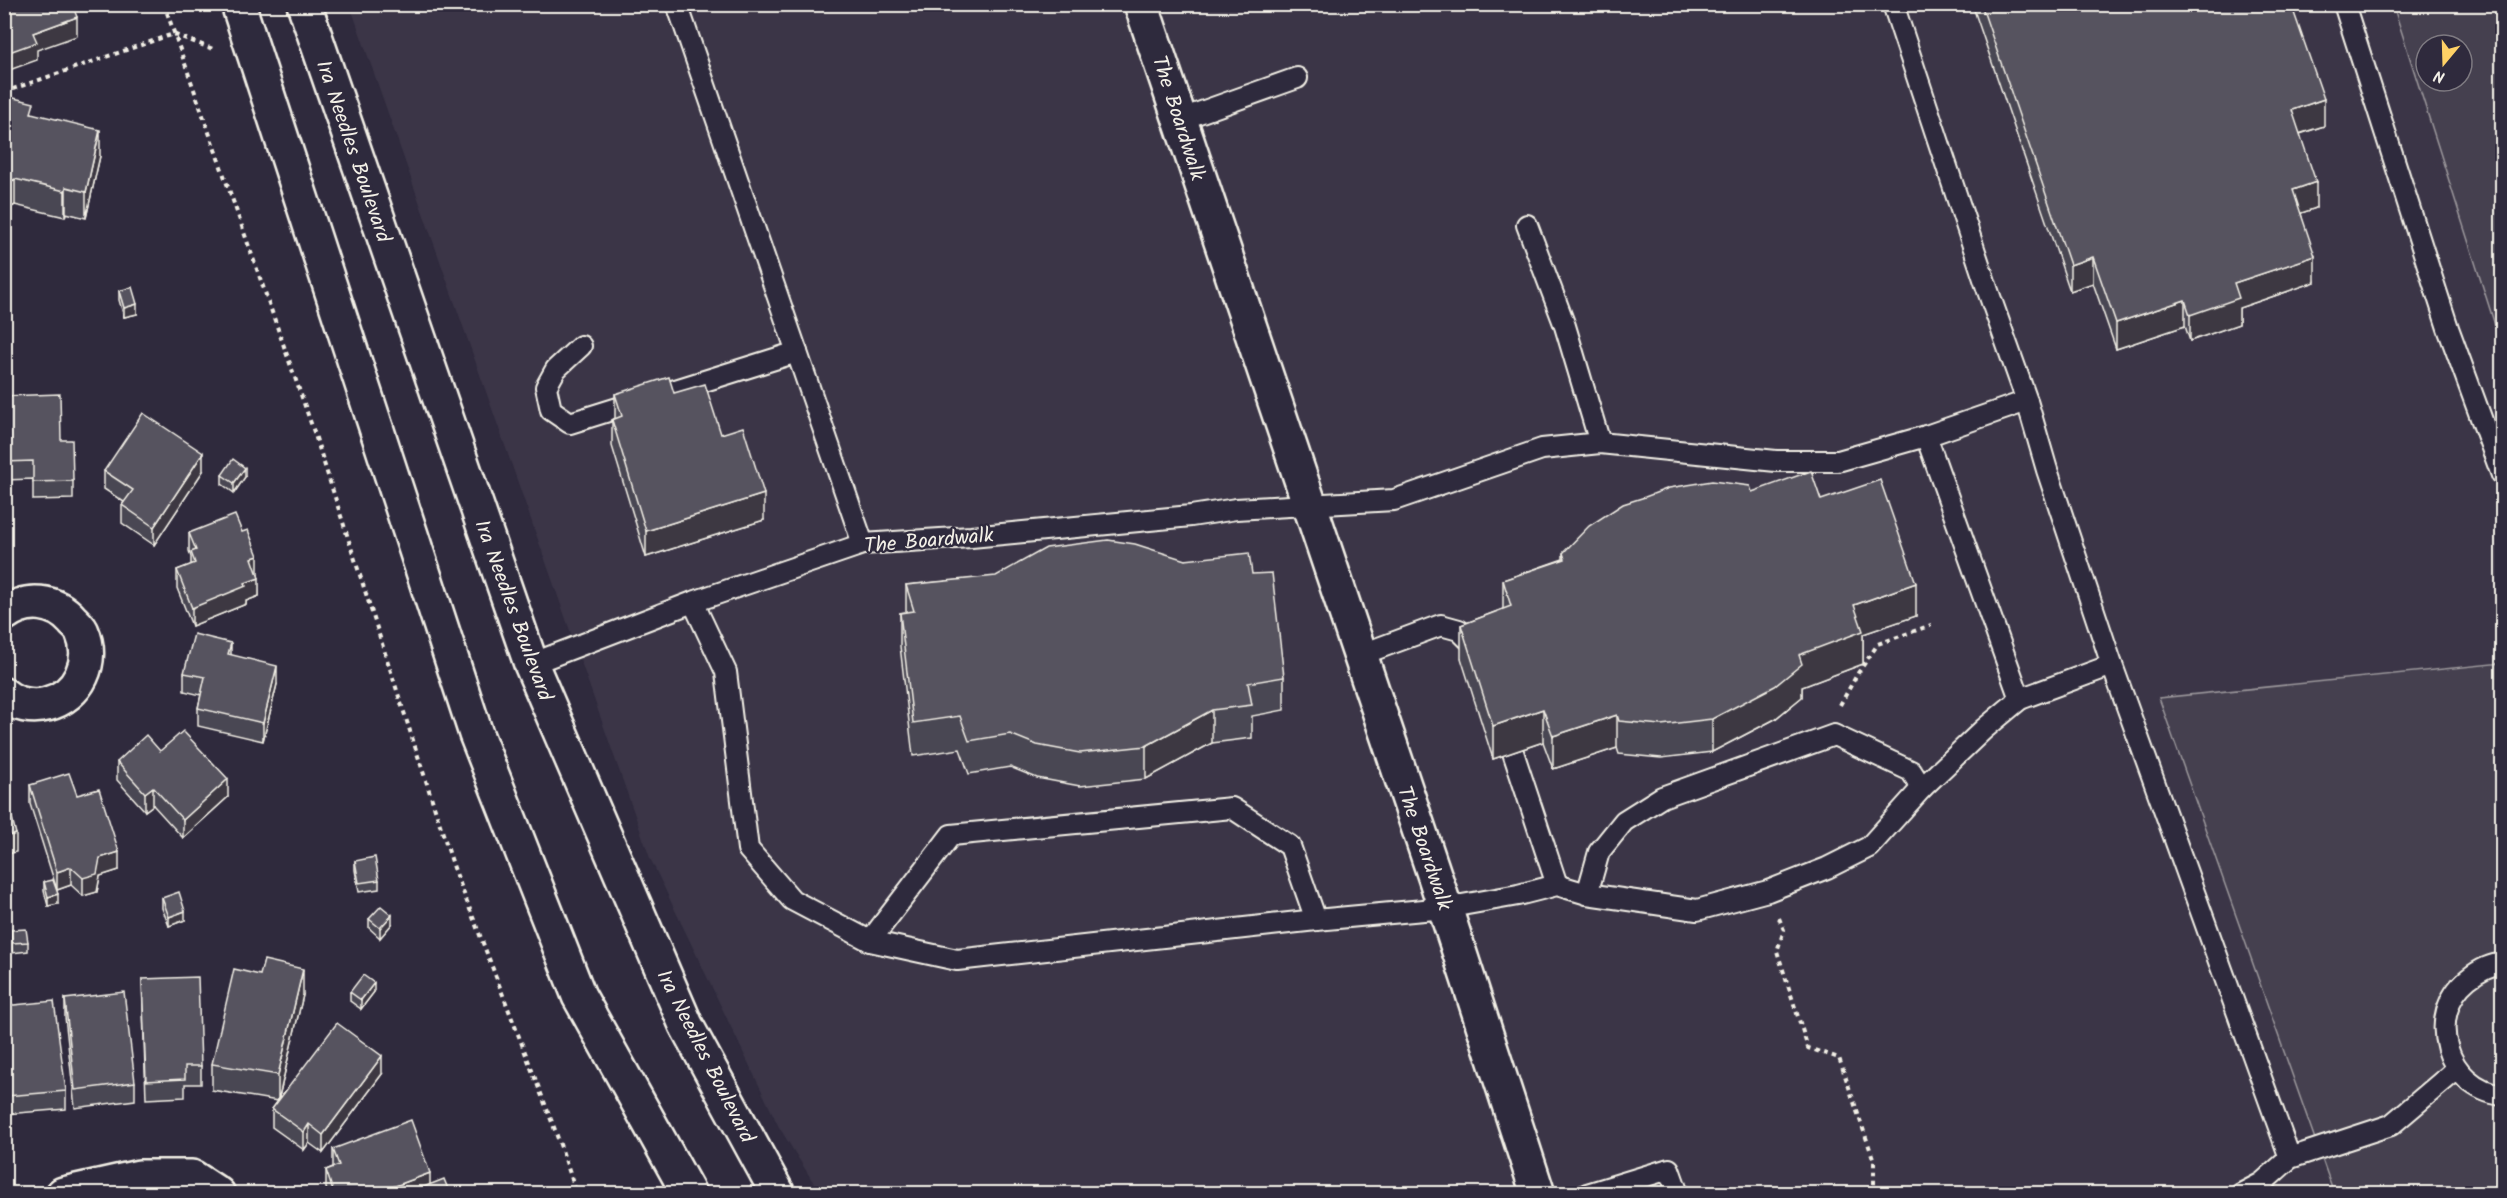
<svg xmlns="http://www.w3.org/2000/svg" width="2507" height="1198" font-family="Kalam,sans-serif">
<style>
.built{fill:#3b3647}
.green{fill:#454050;stroke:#9c989c;stroke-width:1.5;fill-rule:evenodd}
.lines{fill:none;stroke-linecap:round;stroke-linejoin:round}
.service-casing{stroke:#f4f1e8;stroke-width:24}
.minor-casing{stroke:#f4f1e8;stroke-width:38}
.secondary-casing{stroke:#f4f1e8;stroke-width:38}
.path{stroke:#f4f1e8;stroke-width:4;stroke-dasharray:4.5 4.5;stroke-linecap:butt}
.service{stroke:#2f2a3d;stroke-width:20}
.minor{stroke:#2f2a3d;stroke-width:33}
.secondary{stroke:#2f2a3d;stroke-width:33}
.wall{fill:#4a4752;stroke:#f4f1e8;stroke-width:1.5}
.shaded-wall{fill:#3c3942;stroke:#f4f1e8;stroke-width:1.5}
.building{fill:#56525f;stroke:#f4f1e8;stroke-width:1.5}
.labels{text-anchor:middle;stroke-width:4.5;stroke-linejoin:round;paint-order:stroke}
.street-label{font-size:21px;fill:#f4f1e8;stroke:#2f2a3d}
</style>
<rect width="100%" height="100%" fill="#2f2a3d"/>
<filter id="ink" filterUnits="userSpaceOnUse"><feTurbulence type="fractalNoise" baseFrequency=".0167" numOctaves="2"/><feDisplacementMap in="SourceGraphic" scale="12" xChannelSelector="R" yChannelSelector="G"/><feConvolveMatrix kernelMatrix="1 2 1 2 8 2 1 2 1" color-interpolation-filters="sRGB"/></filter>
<g filter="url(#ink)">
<path class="built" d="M350,5h2043l109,342v316l-343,35 175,495h-1514l-41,-66 -129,-269z"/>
<g class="green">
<path d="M2393,5h109v342zM2426,45h36v36h-36z"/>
<path d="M2502,663v530h-168l-175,-495z"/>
</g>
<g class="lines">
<defs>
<g id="service">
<path d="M677,4l186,540"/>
<path d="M1893,4l95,287 39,110 20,69 65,195 178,493"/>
<path d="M2344,4l104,324 54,147"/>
<path d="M1179,120l118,-42"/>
<path d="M1527,225l38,101 35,117"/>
<path d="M581,346l-25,23 -10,18 5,23 19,13 227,-71"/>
<path d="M1926,436l94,263"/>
<path d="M693,602l33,70 22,177 44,51 78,41 87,19 359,-40 129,-12 73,-13 39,-10 30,9 110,16 71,-19 59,-23 42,-21 53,-59 62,-59 36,-30 92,-34"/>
<path d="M1360,655l81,-30 18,5 19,19"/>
<path d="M531,664l162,-62 170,-58 108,-7 220,-21 45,-7 158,-9 148,-51 58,-6 176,18h62l88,-25 101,-35"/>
<path d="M1505,728l52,157"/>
<path d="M1587,894l12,-42 25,-31 38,-24 172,-62 77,36 11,17"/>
<path d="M870,941l81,-106 281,-27 58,38 26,74"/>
<path d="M2502,964c-12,0 -24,7 -34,15 -44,36 -22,109 34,116"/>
<path d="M1587,1194l82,-25 9,25"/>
<path d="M2241,1194l21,-11 28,-25 101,-33 66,-56"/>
</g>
<g id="minor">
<path d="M1141,4l294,873 103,317"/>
<path d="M4,614c23,-17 51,-14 69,7 3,3 8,7 9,11 13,29 -3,64 -35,72 -14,4 -31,1 -43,-9"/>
<path d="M63,1194l76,-17h53l26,17"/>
</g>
<g id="secondary">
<path d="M238,4l238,730 103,262 110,198"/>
<path d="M304,4l227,660 155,361 92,169"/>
</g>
</defs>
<use href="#service" class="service-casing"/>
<use href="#minor" class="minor-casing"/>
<use href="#secondary" class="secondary-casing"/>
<g class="path">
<path d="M164,4l150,428 140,436 101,262 22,64"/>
<path d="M4,92l169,-58 40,15"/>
<path d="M1840,705l18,-32 20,-29 53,-19"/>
<path d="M1779,918l5,12 -7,21 31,97 31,10 35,103v33"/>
</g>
<use href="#service" class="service"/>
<use href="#minor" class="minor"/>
<use href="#secondary" class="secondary"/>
</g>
<g class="wall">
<path d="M1972,4h319l33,122 -24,8 16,74 -15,5 14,69 -76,26v16l-49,17 -5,-15 -69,23 -23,-66 -23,8z"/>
<path d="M4,101l30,13 66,42 -14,62 -20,-5 -1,4 -50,-12 -5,3 -6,-1z"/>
<path d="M119,291l18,23 -13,3 -5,-17z"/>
<path d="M674,393l47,41 43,86 -118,37 -34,-111v-26l3,-2v-24z"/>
<path d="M4,396l57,44 12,41v18l-40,1v-21l-29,1z"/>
<path d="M104,471h99l-49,74 -32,-22v-18l2,-3 -20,-13z"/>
<path d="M222,475l23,2 -11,16 -12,-9z"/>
<path d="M1752,492l69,8 95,116 -53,18v30l-61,23v10l-27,22 -63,33 -51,6 -42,-4 -2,-6 -64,21 -10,-27 -50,17 -32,-101v-33l42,-16v-29l60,-21v-6z"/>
<path d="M189,533l69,41 1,22 -13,5v3l-54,22 -15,-38v-18l14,-5v-8l-2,-6z"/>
<path d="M1185,560l67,14 32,103v33l-32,6v22l-40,5 -66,36 -66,7 -43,-8 -27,-11 -41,7 -9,-25 -47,7 -13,-110v-33l6,-1v-27z"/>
<path d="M231,655l46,29 -14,57 -65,-15v-18l3,-13 -17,-4v-18z"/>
<path d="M160,751l68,46 -45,41 -30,-33 -8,6 -28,-31v-18z"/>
<path d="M30,785l47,10 42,75 -19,6 -3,16 -14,4 -12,-11 -14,5 -27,-86z"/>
<path d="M355,861l24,19v9l-20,3 -4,-22z"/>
<path d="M44,882l14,22 -10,2 -4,-15z"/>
<path d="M162,898l23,22 -16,6 -7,-18z"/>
<path d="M369,919l23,5 -12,14 -11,-10z"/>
<path d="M11,930l17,12v9l-16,2z"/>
<path d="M142,979l59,87v18h-16v13l-39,2z"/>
<path d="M350,992h24l-13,17 -11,-8z"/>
<path d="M303,995l-25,106 104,-27 -59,79 -14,-10 -5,7 -32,-23v-18l6,-8 -66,-11v-26z"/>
<path d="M65,999l70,83v18l-60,8 -10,-91z"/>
<path d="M4,1006l62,85v18l-60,5 -2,-9z"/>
<path d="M333,1149l97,36 20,9h-122l-2,-6v-18l7,-3z"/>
</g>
<g class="shaded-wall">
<path d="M77,17v19l-40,14v10l-33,12v-18l29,-21z"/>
<path d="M2324,99v27l-32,10v-26z"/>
<path d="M100,130v26l-14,62v-26z"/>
<path d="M15,179v26l-5,3v-26z"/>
<path d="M2316,182v26l-23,8v-26z"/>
<path d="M66,187v26l-1,4v-26z"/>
<path d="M2315,256v26l-76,26v16l-49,17v-26l44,-32z"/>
<path d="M2093,257v26l-23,8v-26z"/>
<path d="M2185,300v26l-69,23v-26z"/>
<path d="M137,304v10l-13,3v-9z"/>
<path d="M203,453v18l-49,74v-18z"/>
<path d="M245,468v9l-11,16v-10z"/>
<path d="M764,494v26l-118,37v-26z"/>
<path d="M258,556v18l-6,2v-18z"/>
<path d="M259,578v18l-13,5v3l-54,22v-18l53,-25z"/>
<path d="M1916,583v33l-53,18v30l-61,23v10l-27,22 -63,33v-33l87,-64 55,-50z"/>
<path d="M231,643v18l-3,-7z"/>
<path d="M277,666v18l-14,57v-18z"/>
<path d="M1543,709v33l-50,17v-33z"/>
<path d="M1212,710v33l-66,36v-33z"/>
<path d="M1617,715v33l-64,21v-33z"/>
<path d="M228,779v18l-45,41v-18z"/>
<path d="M153,787v18l-8,6v-18z"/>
<path d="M16,834v18l-12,3v-18z"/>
<path d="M119,852v18l-19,6 -3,16 -14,4v-18l17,-20z"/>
<path d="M71,867v18l-14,5v-18z"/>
<path d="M58,894v10l-10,2v-9z"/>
<path d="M185,911v9l-16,6v-9z"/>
<path d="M392,915v9l-12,14v-10z"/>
<path d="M303,969v26l-25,106v-26z"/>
<path d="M374,983v9l-13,17v-9z"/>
<path d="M382,1056v18l-59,79v-18z"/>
<path d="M309,1124v19l-5,7v-18z"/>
<path d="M430,1173v18l-7,3h-49z"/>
</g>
<g class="building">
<path d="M4,4h68l5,13 -44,16 4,9 -33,12v-41l3,-1z"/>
<path d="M1981,4h310l33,95 -32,11 24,72 -23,8 22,66 -81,27 5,15 -49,17 -5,-15 -69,23 -23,-66 -23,8z"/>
<path d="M6,96l28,7 -3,10 69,17 -14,62 -20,-5 -1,4 -50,-12 -5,3 -6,-1v-80z"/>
<path d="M132,287l5,17 -13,4 -5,-17z"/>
<path d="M669,377l5,16 31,-9 16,50 22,-7 21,67 -118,37 -34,-111 10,-4 -7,-22z"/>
<path d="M60,394l1,46h11l1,41 -40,1v-21l-29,1v-66z"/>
<path d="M143,413l60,40 -49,74 -32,-22 11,-15 -29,-19z"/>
<path d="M233,459l12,9 -11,15 -12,-8z"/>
<path d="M1811,471l10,29 59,-20 36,103 -62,22 9,26 -64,24 3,9 -27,22 -63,33 -51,6 -42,-4 -2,-6 -64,21 -10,-27 -50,17 -32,-101 50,-19 -8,-26 62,-21 -2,-6 26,-27 34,-22 22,-7 24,-9 43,-7 38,5 2,6z"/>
<path d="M235,515l7,17 6,-2 10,26 -6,2 7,20 -14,5 1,3 -54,22 -15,-38 18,-7 -4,-11 5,-2 -7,-17z"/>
<path d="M1108,540l27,4 50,16 64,-7 3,21 20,-1 12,104 -36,6 4,22 -40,5 -66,36 -66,7 -43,-8 -27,-11 -41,7 -9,-25 -47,7 -13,-110 14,-2 -8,-26 90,-9 50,-28z"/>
<path d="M194,634l37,9 -3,11 49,12 -14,57 -65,-15 7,-31 -21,-4z"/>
<path d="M183,731l45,48 -45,41 -30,-33 -8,6 -28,-31 29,-27 14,16z"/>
<path d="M69,773l8,22 22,-6 20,63 -19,6 -3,16 -14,4 -12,-11 -14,5 -27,-87z"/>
<path d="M4,786l12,48 -12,3z"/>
<path d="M375,857l4,23 -20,3 -4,-22z"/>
<path d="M53,880l5,14 -10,3 -4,-15z"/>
<path d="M179,892l6,19 -16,6 -7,-19z"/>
<path d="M381,906l11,9 -12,13 -11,-9z"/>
<path d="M26,929l2,13 -16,1 -1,-13z"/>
<path d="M264,960l39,9 -25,106 -66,-11 22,-95 26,6z"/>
<path d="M363,975l11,8 -13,17 -11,-8z"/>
<path d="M198,977l3,89h-16v13l-39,2 -4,-102z"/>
<path d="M124,992l11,90 -60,8 -10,-91z"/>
<path d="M54,1001l12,90 -60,5 -2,-9v-81z"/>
<path d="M337,1023l45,33 -59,79 -14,-11 -5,8 -32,-23z"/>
<path d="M411,1120l19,53 -56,21h-40l-8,-24 13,-5 -6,-16z"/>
<path d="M444,1179l6,15h-44z"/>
</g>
</g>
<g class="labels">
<g class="street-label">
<text transform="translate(1179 118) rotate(72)" y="7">The Boardwalk</text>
<text transform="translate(354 151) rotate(71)" y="7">Ira Needles Boulevard</text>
<text transform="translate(929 540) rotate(-5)" y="7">The Boardwalk</text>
<text transform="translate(514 610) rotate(70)" y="7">Ira Needles Boulevard</text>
<text transform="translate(1425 848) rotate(71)" y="7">The Boardwalk</text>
<text transform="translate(706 1056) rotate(63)" y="7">Ira Needles Boulevard</text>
</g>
</g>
<rect width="2507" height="1198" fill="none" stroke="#2f2a3d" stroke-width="24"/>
<rect x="12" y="12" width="2483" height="1174" fill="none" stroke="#f4f1e8" stroke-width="2" filter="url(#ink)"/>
<g transform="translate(2444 63) rotate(199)"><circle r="28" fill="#2f2a3d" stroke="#7e7a81" stroke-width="1.5"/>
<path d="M0-4.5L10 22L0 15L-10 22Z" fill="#ffd166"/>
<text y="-9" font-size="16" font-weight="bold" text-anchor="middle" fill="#f4f1e8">N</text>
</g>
</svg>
